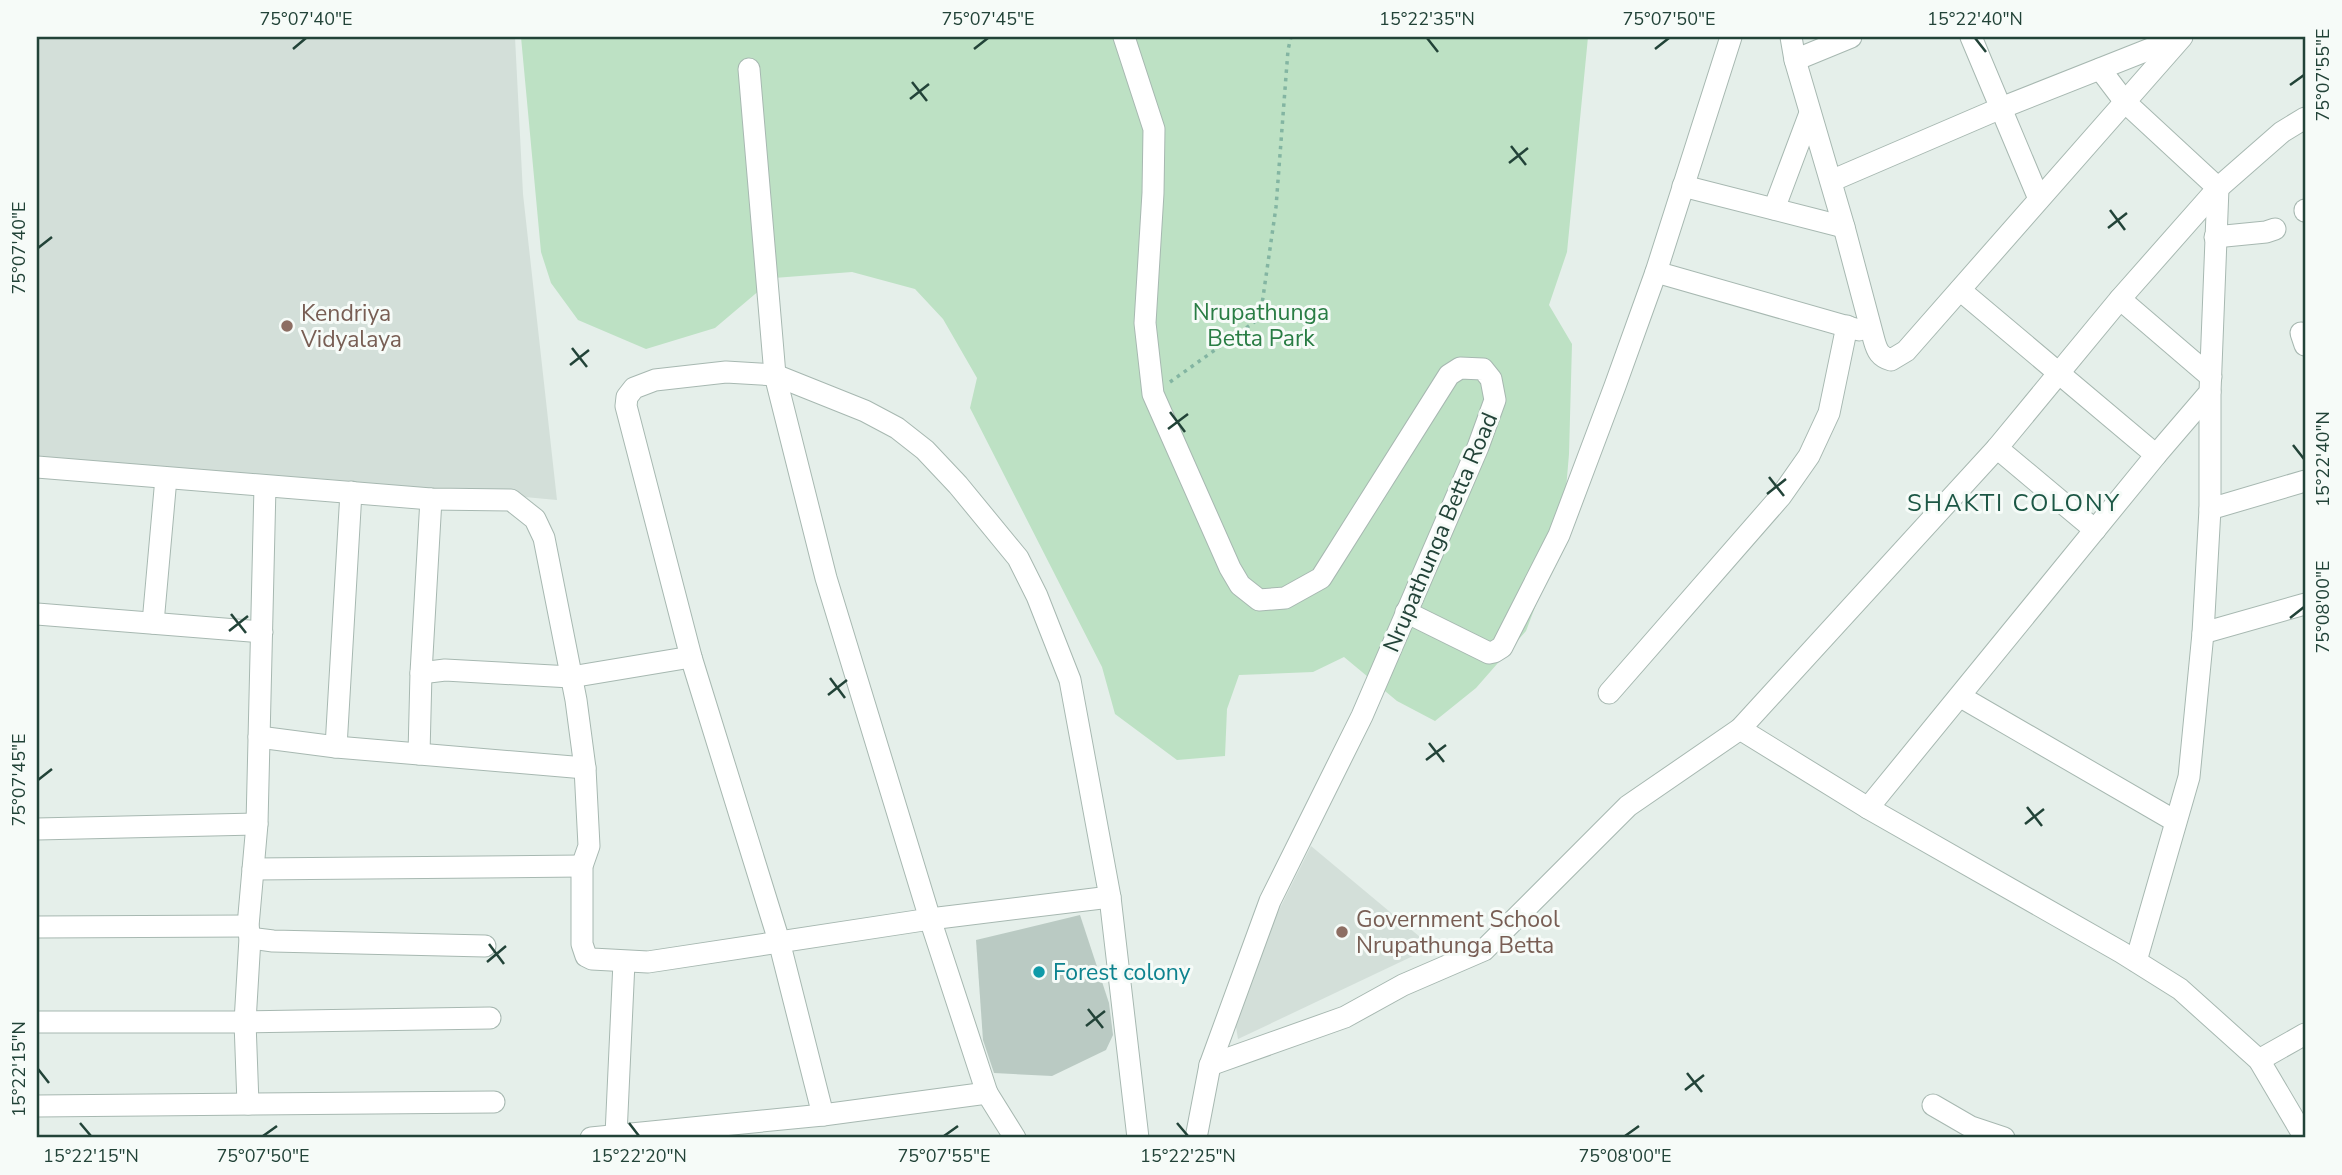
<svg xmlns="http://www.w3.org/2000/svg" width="2342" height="1175" font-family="'Nunito Sans',sans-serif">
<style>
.built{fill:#d3dfd9}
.green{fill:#bde1c4}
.building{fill:#bacac3}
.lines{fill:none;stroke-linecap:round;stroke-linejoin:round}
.minor-casing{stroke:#a7b8b1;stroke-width:23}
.path{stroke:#83b5a2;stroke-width:3.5;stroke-dasharray:3.5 5;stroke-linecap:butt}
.minor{stroke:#fff;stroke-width:21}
.ticks{fill:none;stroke:#224338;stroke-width:2.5}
.education-dot{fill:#8d6e63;stroke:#f6fbf8;stroke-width:2.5}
.culture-dot{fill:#0f9aa8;stroke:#f6fbf8;stroke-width:2.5}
.labels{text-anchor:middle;stroke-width:6;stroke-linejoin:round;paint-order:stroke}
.park-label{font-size:23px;fill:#297d44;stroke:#f6fbf8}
.education-label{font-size:23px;fill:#785e54;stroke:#f6fbf8;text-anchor:start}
.street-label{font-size:23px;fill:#224338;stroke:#f6fbf8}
.culture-label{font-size:23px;fill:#0d838f;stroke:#f6fbf8;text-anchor:start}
.neighbourhood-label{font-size:24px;letter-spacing:2px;fill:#1c5745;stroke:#f6fbf8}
.neatline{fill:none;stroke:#224338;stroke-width:2.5}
.ticks-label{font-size:18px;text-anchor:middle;fill:#224338}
</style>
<rect width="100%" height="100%" fill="#e5efea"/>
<g class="built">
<path d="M37,37h478l8,157 34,306 -232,-21 -288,-21z"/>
<path d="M1311,846l121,101 -194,92 -4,-24 41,-97z"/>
</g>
<path class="green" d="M521,37h1067l-21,215 -18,53 23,39 -3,110 -7,82 -36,95 -50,57 -41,33 -38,-20 -53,-44 -31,15 -74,3 -12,34 -2,47 -48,4 -62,-46 -13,-47 -132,-259 7,-30 -34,-59 -28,-30 -63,-17 -78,6 -59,50 -69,21 -68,-29 -27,-37 -10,-31z"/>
<path class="building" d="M1080,915l29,88 4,32 -7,15 -54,26 -58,-3 -11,-33 -7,-100z"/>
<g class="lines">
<defs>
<g id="minor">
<path d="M1124,37l30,92 -1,64 -8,130 8,71 77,174 10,17 19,15 26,-2 36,-20 128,-203 11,-7 23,1 8,10 4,21 -17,47 -116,269 -92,185 -60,164 -14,73"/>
<path d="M1791,37l4,23 49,167 30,113c3,11 6,17 17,20l15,-9 276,-314"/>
<path d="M1971,37l68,162"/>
<path d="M1795,60l56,-23"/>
<path d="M749,69l26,306 51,203 104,341 57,174"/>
<path d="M1831,181l170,-73 177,-70"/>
<path d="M1683,186l161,41"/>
<path d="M1774,209l36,-96"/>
<path d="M2305,211v-1"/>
<path d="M2215,237l51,-5 9,-3"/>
<path d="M1656,272l203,58"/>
<path d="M1960,290l196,165"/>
<path d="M2120,299l91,78"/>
<path d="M2301,333l4,12"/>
<path d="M1997,448l98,82"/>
<path d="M37,467l394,32 80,1 24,19 9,19 32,162 9,68 4,78 -7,20v78l4,12 6,3 56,3 282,-43 180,-22"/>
<path d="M2210,509l95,-28"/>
<path d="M1406,612l83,41 5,-1 8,-5 57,-112 56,-149 41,-114 75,-235"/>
<path d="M37,614l225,18"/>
<path d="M153,623l13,-145"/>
<path d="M2203,633l102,-29"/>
<path d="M421,673l24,-3 126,7 120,-20"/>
<path d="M1609,693l172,-197 28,-40 20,-43 18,-87"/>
<path d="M1961,697l214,124"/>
<path d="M1740,729l128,79 253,144 59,37 79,71 46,78"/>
<path d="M259,737l77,10 249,21"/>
<path d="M336,747l15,-255"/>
<path d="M419,754l2,-81 10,-174"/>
<path d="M1868,808l288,-353 54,-63 8,-204 -93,-86 -25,-33"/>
<path d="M37,829l220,-5"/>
<path d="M253,869l329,-3"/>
<path d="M37,927l211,-1"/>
<path d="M250,938l23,3 212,5"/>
<path d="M2136,961l53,-184 14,-144 7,-124v-117"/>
<path d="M37,1022h208l245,-4"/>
<path d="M2259,1060l46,-26"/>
<path d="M1210,1065l135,-48 58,-32 81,-35 144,-144 112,-77 257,-281 123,-149 98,-111 64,-56 23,-14"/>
<path d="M248,1104l-3,-82 5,-84 -2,-12 9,-102 8,-338"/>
<path d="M1933,1105l38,22 33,11"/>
<path d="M37,1106l457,-4"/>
<path d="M823,1115l-44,-174 -88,-284 -65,-251 1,-9 7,-9 21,-8 71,-8 49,3 90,36 32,17 28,22 33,35 60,73 19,38 33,84 40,217 28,241"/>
<path d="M616,1135l8,-173"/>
<path d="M591,1138l232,-23 164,-22 28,45"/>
</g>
</defs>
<use href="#minor" class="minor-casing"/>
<path class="path" d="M1170,382l90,-64 16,-111 12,-157 3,-13"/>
<use href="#minor" class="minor"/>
</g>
<path class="ticks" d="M1427,38l11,14M1975,38l11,14M293,49l13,-11M974,49l14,-11M1655,49l14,-11M912,82l15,19M2290,85l14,-10M910,99l19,-15M1511,146l15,19M1509,163l19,-15M2110,210l15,20M2108,228l19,-15M38,248l14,-11M572,348l15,19M570,365l19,-15M1170,412l15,20M1168,429l20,-15M2293,445l11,14M1769,477l15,19M1767,494l19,-15M231,614l15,19M2290,618l14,-11M229,631l19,-15M830,678l15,20M828,695l19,-15M1429,743l15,19M1426,760l20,-15M38,780l14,-11M2027,807l15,19M2025,824l19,-15M489,944l15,20M487,962l19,-16M1088,1009l15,19M1086,1026l19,-15M38,1069l11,14M1687,1073l15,19M1685,1090l19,-15M80,1123l11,13M629,1123l10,13M1177,1123l11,13M263,1136l14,-10M944,1136l14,-10M1625,1136l14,-10"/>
<g class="education-dot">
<circle cx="287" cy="326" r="7"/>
<circle cx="1342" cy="932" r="7"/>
</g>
<circle class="culture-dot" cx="1039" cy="972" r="7"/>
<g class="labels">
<g class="park-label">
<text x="1261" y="320">Nrupathunga<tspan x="1261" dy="26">Betta Park</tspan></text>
</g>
<g class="education-label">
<text x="301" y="321">Kendriya<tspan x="301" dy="26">Vidyalaya</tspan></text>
<text x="1356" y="927">Government School<tspan x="1356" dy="26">Nrupathunga Betta</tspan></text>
</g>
<g class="street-label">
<text transform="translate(1440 532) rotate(-67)" y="8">Nrupathunga Betta Road</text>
</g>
<g class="culture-label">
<text x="1053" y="980">Forest colony</text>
</g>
<g class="neighbourhood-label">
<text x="2014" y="511">SHAKTI COLONY</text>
</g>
</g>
<rect width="2342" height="1175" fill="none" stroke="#f6fbf8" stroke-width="77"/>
<rect x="38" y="38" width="2266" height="1098" class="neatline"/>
<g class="ticks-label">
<text x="306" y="25">75°07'40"E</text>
<text x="988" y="25">75°07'45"E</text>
<text x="1427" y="25">15°22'35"N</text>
<text x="1669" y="25">75°07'50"E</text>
<text x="1975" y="25">15°22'40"N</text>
<text transform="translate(2323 75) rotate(-90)" y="6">75°07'55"E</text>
<text transform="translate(19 248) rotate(-90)" y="6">75°07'40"E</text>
<text transform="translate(2323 459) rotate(-90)" y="6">15°22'40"N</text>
<text transform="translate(2323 607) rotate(-90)" y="6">75°08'00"E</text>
<text transform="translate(19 780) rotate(-90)" y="6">75°07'45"E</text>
<text transform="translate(19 1069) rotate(-90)" y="6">15°22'15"N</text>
<text x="91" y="1162">15°22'15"N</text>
<text x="263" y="1162">75°07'50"E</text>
<text x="639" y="1162">15°22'20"N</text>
<text x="944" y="1162">75°07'55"E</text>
<text x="1188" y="1162">15°22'25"N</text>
<text x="1625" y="1162">75°08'00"E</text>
</g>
</svg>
